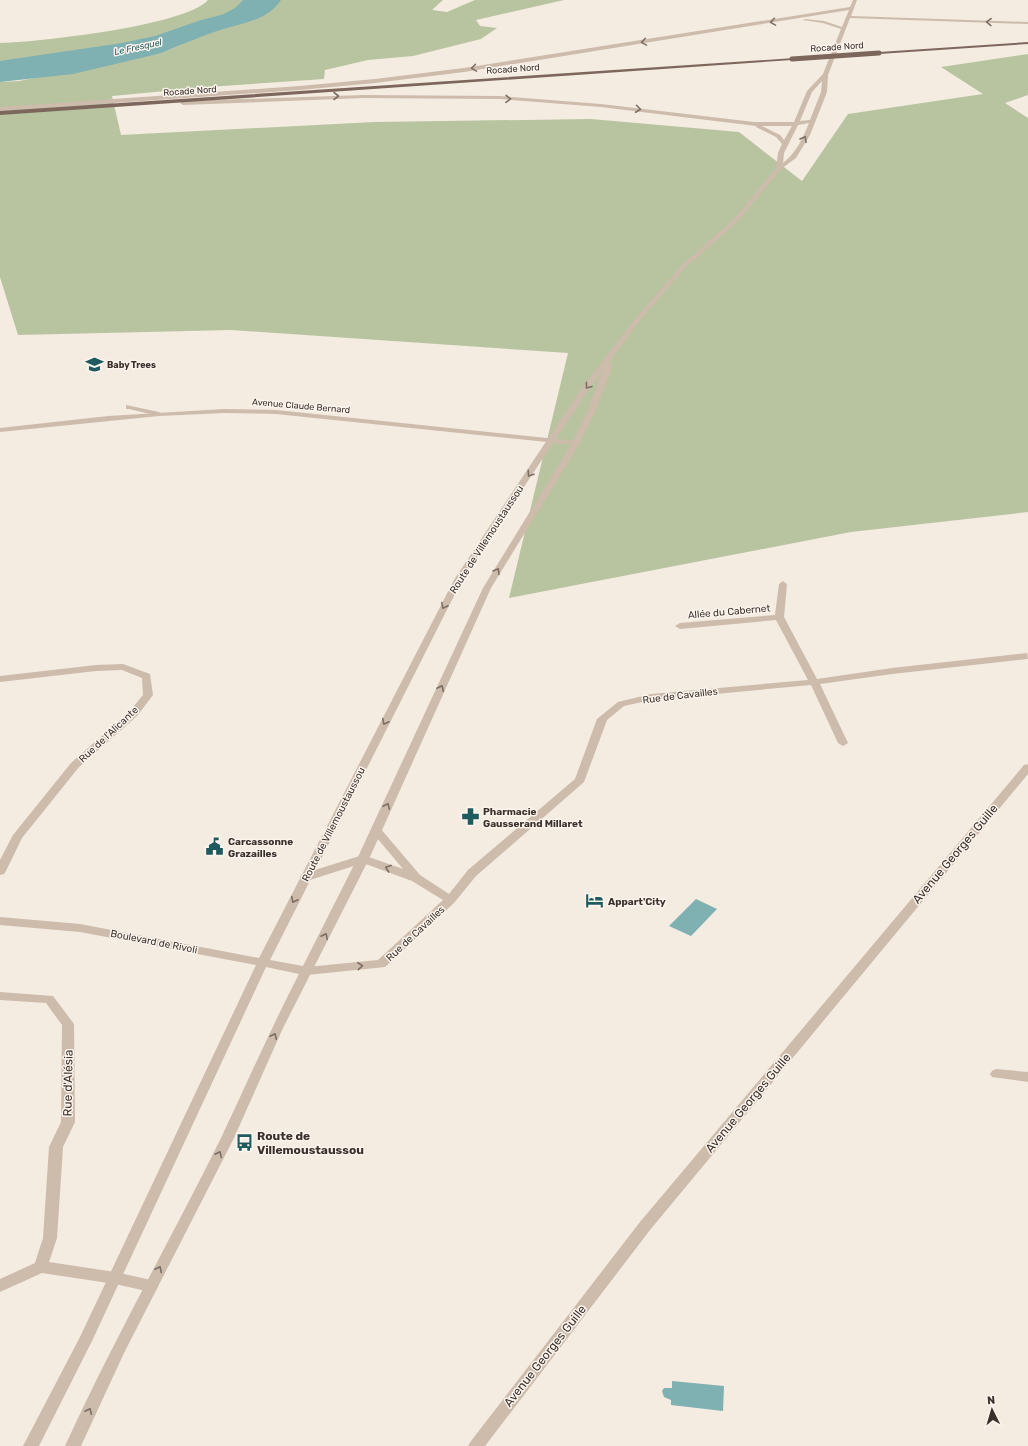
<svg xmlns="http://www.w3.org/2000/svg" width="1028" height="1446" font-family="Rubik,sans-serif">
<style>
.green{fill:#b8c4a0}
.water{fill:#7fb0b2}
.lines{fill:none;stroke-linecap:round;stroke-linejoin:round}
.river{fill:#7fb0b2;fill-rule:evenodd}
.service{fill:#cdbbac;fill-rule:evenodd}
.minor{fill:#cdbbac;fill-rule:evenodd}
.tertiary{fill:#cdbbac;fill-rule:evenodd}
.primary{fill:#7d675c;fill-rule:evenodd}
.primary-bridge{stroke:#7d675c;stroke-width:5}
.oneway{stroke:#7d6f65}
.labels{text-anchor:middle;stroke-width:3;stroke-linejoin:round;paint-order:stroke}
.far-water-label{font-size:9px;font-style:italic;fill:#1f5a5e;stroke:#fbf5ee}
.far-street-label{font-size:9px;fill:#3b302b;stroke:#fbf5ee}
.far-poi-label{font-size:9px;font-weight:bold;fill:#3b302b;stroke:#fbf5ee;text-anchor:start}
.street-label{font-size:10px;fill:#3b302b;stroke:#fbf5ee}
.poi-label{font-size:10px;font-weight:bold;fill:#3b302b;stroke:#fbf5ee;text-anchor:start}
.near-street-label{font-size:12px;fill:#3b302b;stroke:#fbf5ee}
.near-poi-label{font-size:12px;font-weight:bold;fill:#3b302b;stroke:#fbf5ee;text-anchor:start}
</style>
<rect width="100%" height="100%" fill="#f4ebe1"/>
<g class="green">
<path d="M208,0h37l-8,10 -89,33 -38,8 -25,7 -85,10v-25c38,-1 185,-17 208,-43z"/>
<path d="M280,0h163l-11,10 15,2 28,-12h89l-88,20 4,6 17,2 -16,11 -68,17 -45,4 -43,10 -1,9 -116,8 -96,9 9,39 253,-13 217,-3 148,13 63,49 46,-67 135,-20 -42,-27 87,-13v41l-23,8 23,15v394l-177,20 -342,66 59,-245 -337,-23 -213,5 -18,-58v-195l19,-1 143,-28 54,-24 28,-6z"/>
</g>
<g class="water">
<path d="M243,0h37l-36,23 -28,6 -54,24 -89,21 -73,8v-14h15l92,-15 115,-38 13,-7z"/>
<path d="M696,899l21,10 -26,27 -22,-10z"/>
<path d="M672,1381l52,5 -1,25 -52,-6v-5l-7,-3 -2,-6 2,-3h8z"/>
</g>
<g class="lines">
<path class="river" d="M253,0h28c-15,22 -40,23 -64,31 -15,5 -30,12 -46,17 -55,16 -114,21 -171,29v-16l122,-18 33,-7 46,-16 36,-9z"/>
<path class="service" d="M126,405l33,7 4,2 -4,2 -30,-7h-3z"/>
<g class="minor">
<path d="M224,409l52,1 300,31 4,2 -4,2 -300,-31 -52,-1 -65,3 -159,16v-4l108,-12z"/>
<path d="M783,581l4,3 -3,33 33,62 75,-11 135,-15 1,6 -136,15 -72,10 28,59 -5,3 -5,-3 -27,-58 -160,15 -27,6 -17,14 -23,62 -108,94 -22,27 -69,64 -78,8 -4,-1 -2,-3 2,-3 4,-1 71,-7 65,-60 -31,-19 -49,-18 -53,17h-8l-2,-3 2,-3 61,-19 40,14 -31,-37 -1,-2 1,-2h8l40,47 29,19 19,-24 107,-91 22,-60 21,-17 33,-8 157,-14 -32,-60 -96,9 -5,-3 5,-3 95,-8 4,-31z"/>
<path d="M123,664l27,10 3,21 -16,21 -58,51 -57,71 -16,33 -2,3 -4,1v-15l13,-25 58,-72 58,-51 14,-17 -1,-17 -20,-8 -26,1 -96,11v-6l96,-11z"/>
<path d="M0,992l53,4 21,28 1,98 -12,25 -6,91 -8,24 66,10 36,8 5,2 2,4 -2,4 -5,2 -36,-8 -73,-11 -42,19v-13l35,-16 8,-25 6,-91 12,-25 1,-97 -16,-22 -46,-3z"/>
<path d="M996,1069l32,3v10l-36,-5 -2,-3 2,-3z"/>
</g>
<g class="tertiary">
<path d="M853,0h4l-6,16 177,6v2l-178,-6 -22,57 -1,17 -17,43 -14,23 -15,11 -44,53 -51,45 -46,53 -31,43 4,2 -18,47 -15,31 -89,145 -122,271 -86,169 -49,110 -110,215 -43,93h-16c48,-105 105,-205 156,-308 26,-55 50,-110 78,-164l-33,-7 -174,374 -53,105h-16l57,-109 176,-372 -176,-33 -80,-7v-8l80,7 179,34 195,-378 127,-191 55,-71 46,-53 51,-45 43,-52 2,-15 4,-9 -6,-7 -20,-10v-1l-155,-19 -102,-8 -135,-1 -181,7 -3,-2 3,-2 181,-6 135,1 102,8 153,18h40l13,-31 16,-17 18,-45 -18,-6 -20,-3 2,-1 19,2 18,6 7,-17 -385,62 -89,11 -75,7 -300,21v-4l300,-21 75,-7 89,-11 386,-61zM822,81l-1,11 -11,28 -10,1 12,-29zM809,123c-6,15 -13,30 -26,40l1,-10 14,-28zM762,126h30l-8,14 -4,-5zM603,370l-16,42 -15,31 -89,145 -126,271 -54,107 -33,-6 192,-380 125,-188z"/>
<path d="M1028,764v10l-378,456 -165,216h-17l3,-5 169,-219 384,-457z"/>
</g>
<g class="primary">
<path d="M1028,42v2l-149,10 -2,-1 2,-1z"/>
<path d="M794,58v2h-2l-792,55v-4z"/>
</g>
<path class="primary-bridge" d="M792,59l87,-6"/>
</g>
<defs><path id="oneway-chevron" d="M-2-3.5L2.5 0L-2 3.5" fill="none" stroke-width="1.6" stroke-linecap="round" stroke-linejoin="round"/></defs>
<g class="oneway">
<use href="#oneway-chevron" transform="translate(773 22) rotate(171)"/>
<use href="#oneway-chevron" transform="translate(989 22) rotate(-178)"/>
<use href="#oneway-chevron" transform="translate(644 42) rotate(171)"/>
<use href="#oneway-chevron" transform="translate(474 68) rotate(171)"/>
<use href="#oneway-chevron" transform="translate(336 96)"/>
<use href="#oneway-chevron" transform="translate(508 99) rotate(3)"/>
<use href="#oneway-chevron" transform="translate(638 109) rotate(7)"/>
<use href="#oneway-chevron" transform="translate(804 139) rotate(-60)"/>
<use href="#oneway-chevron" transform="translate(588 386) rotate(128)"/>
<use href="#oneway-chevron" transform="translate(530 474) rotate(124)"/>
<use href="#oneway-chevron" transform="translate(497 571) rotate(-59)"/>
<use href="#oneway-chevron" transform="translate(444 606) rotate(117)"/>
<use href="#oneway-chevron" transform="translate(441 688) rotate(-65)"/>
<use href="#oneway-chevron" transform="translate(385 722) rotate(117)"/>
<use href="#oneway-chevron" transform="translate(387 806) rotate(-65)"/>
<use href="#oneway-chevron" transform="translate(388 868) rotate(-160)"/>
<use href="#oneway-chevron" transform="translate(294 900) rotate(117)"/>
<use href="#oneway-chevron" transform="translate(325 936) rotate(-64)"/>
<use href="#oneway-chevron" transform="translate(360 966) rotate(-5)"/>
<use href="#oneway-chevron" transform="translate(274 1036) rotate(-65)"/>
<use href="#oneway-chevron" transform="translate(219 1154) rotate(-63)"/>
<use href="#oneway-chevron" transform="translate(159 1269) rotate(-63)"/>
<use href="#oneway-chevron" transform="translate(89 1411) rotate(-65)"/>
</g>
<defs>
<symbol id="school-bare" viewBox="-9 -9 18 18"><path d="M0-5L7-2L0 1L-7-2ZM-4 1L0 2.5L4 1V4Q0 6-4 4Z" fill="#1f5a5e" stroke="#fbf5ee" stroke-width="2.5" paint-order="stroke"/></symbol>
<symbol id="pharmacy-bare" viewBox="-9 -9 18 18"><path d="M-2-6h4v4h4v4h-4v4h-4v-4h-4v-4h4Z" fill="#1f5a5e" stroke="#fbf5ee" stroke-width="2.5" paint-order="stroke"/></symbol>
<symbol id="civic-bare" viewBox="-9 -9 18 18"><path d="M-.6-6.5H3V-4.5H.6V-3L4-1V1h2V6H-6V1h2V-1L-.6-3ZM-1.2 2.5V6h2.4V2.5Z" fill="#1f5a5e" stroke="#fbf5ee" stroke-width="2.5" paint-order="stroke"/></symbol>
<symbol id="hotel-bare" viewBox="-9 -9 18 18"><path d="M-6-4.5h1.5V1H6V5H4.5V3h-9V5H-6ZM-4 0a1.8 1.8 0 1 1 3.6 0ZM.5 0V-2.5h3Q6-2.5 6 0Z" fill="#1f5a5e" stroke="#fbf5ee" stroke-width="2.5" paint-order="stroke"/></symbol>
<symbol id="bus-bare" viewBox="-9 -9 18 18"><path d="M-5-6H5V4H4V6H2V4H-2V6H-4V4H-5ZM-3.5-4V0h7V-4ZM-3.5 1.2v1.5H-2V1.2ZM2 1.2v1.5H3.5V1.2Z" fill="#1f5a5e" stroke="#fbf5ee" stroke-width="2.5" paint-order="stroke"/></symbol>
</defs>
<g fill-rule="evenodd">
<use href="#school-bare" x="82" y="352" width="25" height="25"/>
<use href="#pharmacy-bare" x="458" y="804" width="25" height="25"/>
<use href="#civic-bare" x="202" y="834" width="25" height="25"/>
<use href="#hotel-bare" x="582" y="888" width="25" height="25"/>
<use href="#bus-bare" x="232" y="1130" width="25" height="25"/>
</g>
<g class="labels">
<g class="far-water-label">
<text transform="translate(138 47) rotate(-12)" y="3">Le Fresquel</text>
</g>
<g class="far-street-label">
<text transform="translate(837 47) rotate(-4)" y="3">Rocade Nord</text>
<text transform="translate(513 69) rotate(-4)" y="3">Rocade Nord</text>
<text transform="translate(190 91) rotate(-4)" y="3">Rocade Nord</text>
<text transform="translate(301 406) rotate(5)" y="3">Avenue Claude Bernard</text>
</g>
<g class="far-poi-label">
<text x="107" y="368">Baby Trees</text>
</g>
<g class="street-label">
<text transform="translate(486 539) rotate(-57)" y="4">Route de Villemoustaussou</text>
<text transform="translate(729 611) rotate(-5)" y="4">Allée du Cabernet</text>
<text transform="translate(680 695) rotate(-7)" y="4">Rue de Cavailles</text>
<text transform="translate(108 734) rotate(-43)" y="4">Rue de l'Alicante</text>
<text transform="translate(333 824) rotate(-63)" y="4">Route de Villemoustaussou</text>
<text transform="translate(415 933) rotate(-43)" y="4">Rue de Cavailles</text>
<text transform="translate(154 941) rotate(11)" y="4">Boulevard de Rivoli</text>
</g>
<g class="poi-label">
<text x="483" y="815">Pharmacie<tspan x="483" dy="12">Gausserand Millaret</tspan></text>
<text x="228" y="845">Carcassonne<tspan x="228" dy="12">Grazailles</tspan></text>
<text x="608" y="905">Appart'City</text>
</g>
<g class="near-street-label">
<text transform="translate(955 854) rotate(-50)" y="4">Avenue Georges Guille</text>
<text transform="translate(68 1083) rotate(-89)" y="4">Rue d'Alésia</text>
<text transform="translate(748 1103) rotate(-50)" y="4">Avenue Georges Guille</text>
<text transform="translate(545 1356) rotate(-52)" y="4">Avenue Georges Guille</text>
</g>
<g class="near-poi-label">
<text x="257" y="1140">Route de<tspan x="257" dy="14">Villemoustaussou</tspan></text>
</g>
</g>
<g transform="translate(992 1410) rotate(355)" stroke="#fbf5ee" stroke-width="3" paint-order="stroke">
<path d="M0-3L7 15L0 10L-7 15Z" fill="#3b302b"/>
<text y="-6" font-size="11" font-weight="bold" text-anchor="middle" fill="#3b302b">N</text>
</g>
</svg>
